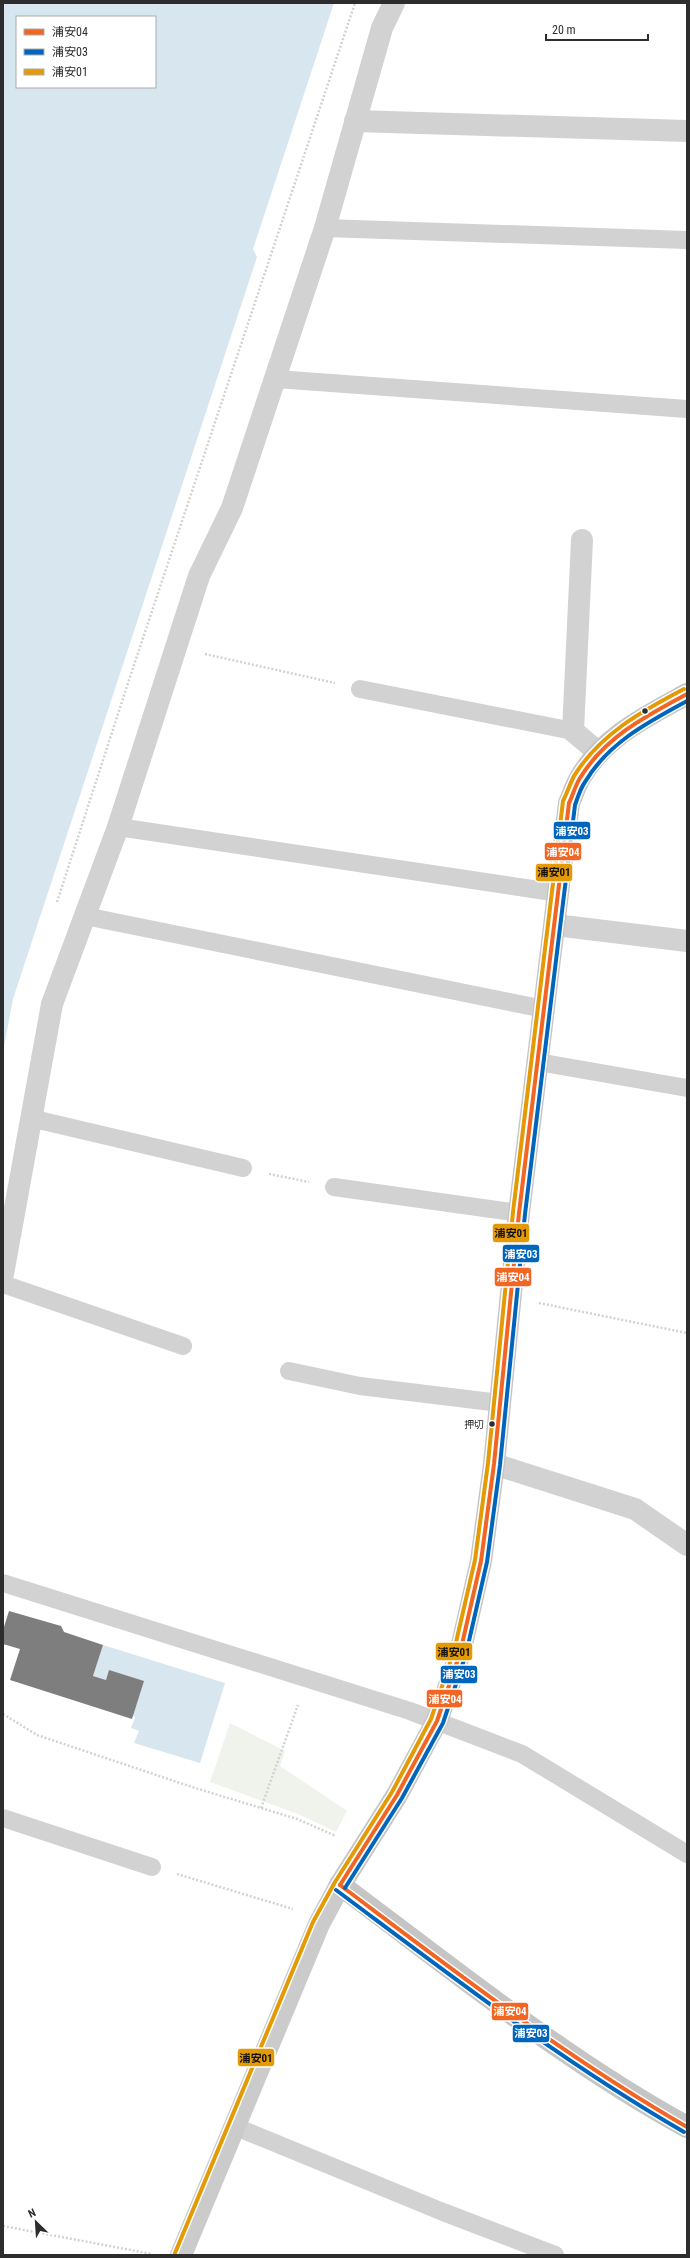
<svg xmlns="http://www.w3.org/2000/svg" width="690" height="2258" font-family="'Roboto Condensed','Noto Sans JP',sans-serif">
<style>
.green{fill:#eff3eb}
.water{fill:#d8e6f0;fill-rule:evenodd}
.building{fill:#7e7e7e}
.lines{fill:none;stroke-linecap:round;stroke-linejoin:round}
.path{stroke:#d2d2d2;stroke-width:2.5;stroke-dasharray:2 2;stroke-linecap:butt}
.lane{stroke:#d2d2d2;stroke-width:18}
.street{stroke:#d2d2d2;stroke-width:22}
.secondary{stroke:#cbcbcb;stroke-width:22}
.primary{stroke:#c5c5c5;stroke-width:22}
.bus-1-casing{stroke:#fff;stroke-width:7}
.bus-2-casing{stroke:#fff;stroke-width:7}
.bus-3-casing{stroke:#fff;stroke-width:7}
.bus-1{stroke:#f26522;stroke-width:4}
.bus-2{stroke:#0065bd;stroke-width:4}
.bus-3{stroke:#e39a04;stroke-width:4}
.bus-dot{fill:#2d2d2d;stroke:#fff;stroke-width:1.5}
.labels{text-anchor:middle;stroke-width:4;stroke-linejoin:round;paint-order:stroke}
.bus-label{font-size:10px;fill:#2d2d2d;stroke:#fff;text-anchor:end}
.line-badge{stroke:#fff;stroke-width:1.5}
.badge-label{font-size:11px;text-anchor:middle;font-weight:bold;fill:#fff}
.pale-badge-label{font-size:11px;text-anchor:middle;font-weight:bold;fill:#111}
</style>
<rect width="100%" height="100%" fill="#fff"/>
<path class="green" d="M230,1723l55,28 -5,15 67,45 -11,21 -38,-18 -88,-32z"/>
<g class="water">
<path d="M3,3h331l-81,246 4,8 -244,742 -10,53zM17,17h138v70h-138z"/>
<path d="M103,1645l122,38 -25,80 -66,-20 5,-12 -8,-3 4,-10 -26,-48 -3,10 -13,-4z"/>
</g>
<path class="building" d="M9,1611l52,15 3,6 39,13 -10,31 13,4 3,-10 35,11 -12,38 -122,-39 10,-31 -17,-5v-14z"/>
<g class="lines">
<g class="path">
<path d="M205,654l130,29"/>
<path d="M57,902l72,-222 226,-677"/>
<path d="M269,1174l40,8"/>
<path d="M539,1303l148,30"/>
<path d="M3,1714l34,21 155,52 105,32 39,17"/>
<path d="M261,1808l37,-103"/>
<path d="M177,1874l116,35"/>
<path d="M3,2226l149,28"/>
</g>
<g class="lane">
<path d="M325,228l362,12"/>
<path d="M276,379l411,30"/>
<path d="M360,689l213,42"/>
<path d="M118,827l441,66"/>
<path d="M85,916l459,93"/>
<path d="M538,1062l149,26"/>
<path d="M30,1118l213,50"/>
<path d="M334,1187l185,26"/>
<path d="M3,1284l180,62"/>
<path d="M289,1371l71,15 140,17"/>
<path d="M3,1583l407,128 112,43 165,100"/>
<path d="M3,1818l149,49"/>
<path d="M236,2127l207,85 112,43"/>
</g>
<g class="street">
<path d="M355,121l332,10"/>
<path d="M582,540l-9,191 26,22"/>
<path d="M555,925l132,16"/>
<path d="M3,1274l49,-270 66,-177 81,-251 33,-68 93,-280 57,-200 12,-25"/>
<path d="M494,1464l141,45 52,36"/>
</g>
<path class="secondary" d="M181,2255l138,-331 21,-39"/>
<path class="primary" d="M687,694c-40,22 -84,43 -107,84 -5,8 -7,17 -11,25l-50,410 -25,251 -13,97 -21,92 -23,68 -40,74 -57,90c113,84 223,174 347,242"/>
<defs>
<g id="bus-1">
<path d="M340,1885l57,-90 40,-74 23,-68 21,-92 13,-97 25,-251 50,-410c4,-8 6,-17 11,-25 25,-41 66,-62 107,-84"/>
<path d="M340,1885c113,85 224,171 347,242"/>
</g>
<g id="bus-2">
<path d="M345,1888l57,-90 41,-75 23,-69 21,-92 13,-97 25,-251 50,-409c3,-8 5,-16 10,-23 23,-39 63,-60 102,-81"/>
<path d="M336,1890c114,85 225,171 348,242"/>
</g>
<path id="bus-3" d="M175,2253l138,-331 22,-40 57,-90 39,-73 23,-68 21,-91 13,-97 25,-251 50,-411c4,-8 7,-17 11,-25 26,-42 68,-65 110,-87"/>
</defs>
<use href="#bus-1" class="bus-1-casing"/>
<use href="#bus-2" class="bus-2-casing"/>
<use href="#bus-3" class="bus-3-casing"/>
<use href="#bus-1" class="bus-1"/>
<use href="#bus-2" class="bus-2"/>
<use href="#bus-3" class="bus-3"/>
</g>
<g class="bus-dot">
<circle cx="645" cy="711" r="3.5"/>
<circle cx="492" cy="1424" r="3.5"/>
</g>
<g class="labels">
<g class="bus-label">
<text x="484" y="1428">押切</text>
</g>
</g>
<g class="line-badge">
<rect x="553" y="821" width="38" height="19" rx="4" fill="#0065bd"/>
<rect x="544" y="842" width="38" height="19" rx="4" fill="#f26522"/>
<rect x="535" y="863" width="38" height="19" rx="4" fill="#e39a04"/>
<rect x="492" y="1223" width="38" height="20" rx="4" fill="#e39a04"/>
<rect x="502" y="1244" width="38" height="19" rx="4" fill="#0065bd"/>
<rect x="494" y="1267" width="38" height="20" rx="4" fill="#f26522"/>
<rect x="435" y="1642" width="38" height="19" rx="4" fill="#e39a04"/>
<rect x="440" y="1665" width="38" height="19" rx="4" fill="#0065bd"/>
<rect x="426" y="1689" width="37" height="19" rx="4" fill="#f26522"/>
<rect x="491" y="2002" width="38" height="19" rx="4" fill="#f26522"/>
<rect x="512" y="2024" width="38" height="19" rx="4" fill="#0065bd"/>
<rect x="237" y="2048" width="38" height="19" rx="4" fill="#e39a04"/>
</g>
<g class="badge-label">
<text x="572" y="835">浦安03</text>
<text x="563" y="856">浦安04</text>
<text x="521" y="1258">浦安03</text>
<text x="513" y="1281">浦安04</text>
<text x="459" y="1678">浦安03</text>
<text x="445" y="1703">浦安04</text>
<text x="510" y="2015">浦安04</text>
<text x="531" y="2037">浦安03</text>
</g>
<g class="pale-badge-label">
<text x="554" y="876">浦安01</text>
<text x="511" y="1237">浦安01</text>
<text x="454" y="1656">浦安01</text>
<text x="256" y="2062">浦安01</text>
</g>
<rect width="690" height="2258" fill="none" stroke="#2d2d2d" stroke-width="8"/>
<rect x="16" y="16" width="140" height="72" fill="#ffffff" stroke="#ababab"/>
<rect x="24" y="29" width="20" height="6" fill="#f26522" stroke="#ababab"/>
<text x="52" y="36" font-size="12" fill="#2d2d2d">浦安04</text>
<rect x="24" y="49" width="20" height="6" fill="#0065bd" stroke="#ababab"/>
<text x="52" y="56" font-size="12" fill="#2d2d2d">浦安03</text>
<rect x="24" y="69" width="20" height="6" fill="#e39a04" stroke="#ababab"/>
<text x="52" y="76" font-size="12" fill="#2d2d2d">浦安01</text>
<g transform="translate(36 2222) rotate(335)" stroke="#ffffff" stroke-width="3" paint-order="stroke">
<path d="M0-3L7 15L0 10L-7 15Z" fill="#2d2d2d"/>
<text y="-6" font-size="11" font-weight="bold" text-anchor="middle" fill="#2d2d2d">N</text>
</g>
<path d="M546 34v6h102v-6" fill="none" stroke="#2d2d2d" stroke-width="2"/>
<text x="552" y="34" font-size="12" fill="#2d2d2d" stroke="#ffffff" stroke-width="3" paint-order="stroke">20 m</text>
</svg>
